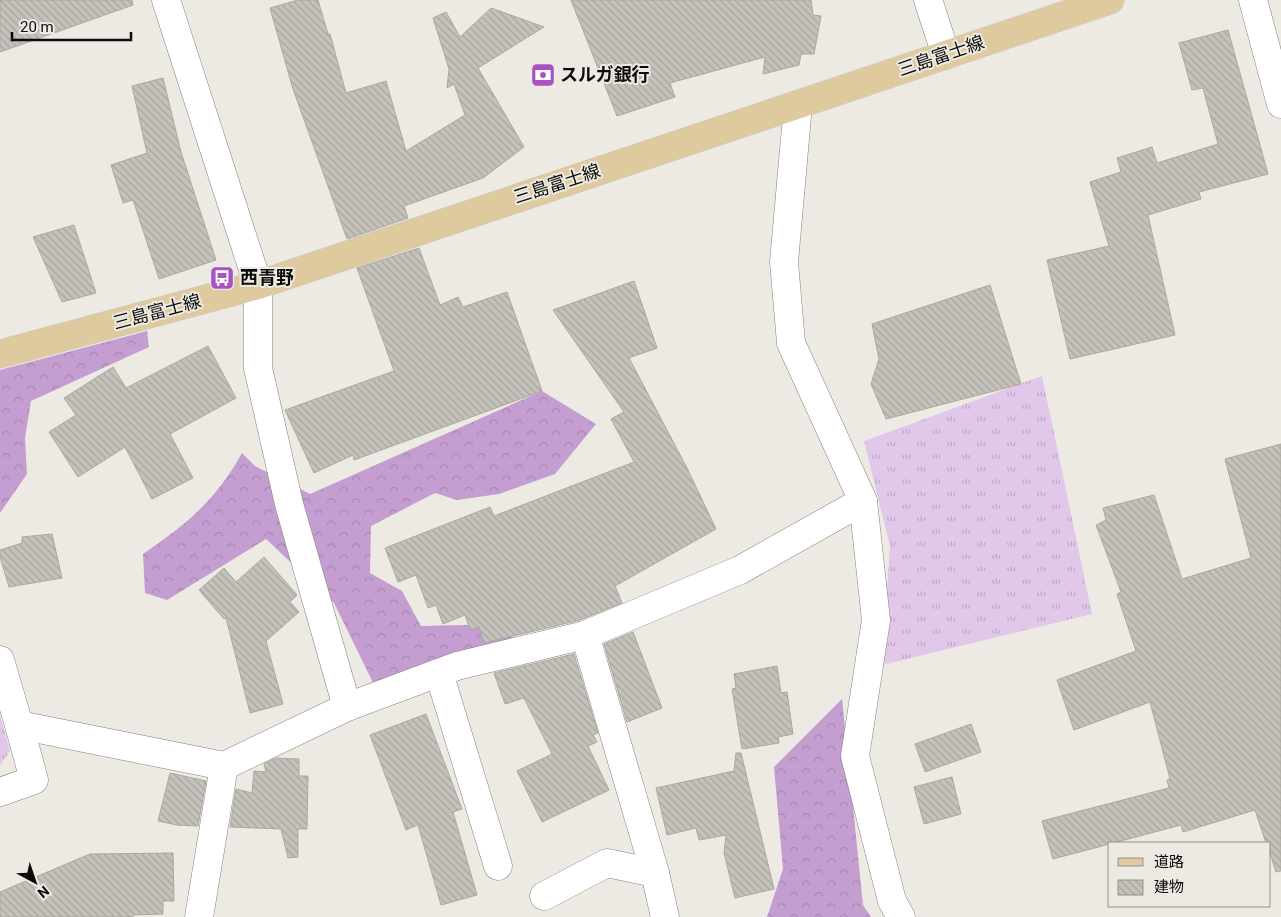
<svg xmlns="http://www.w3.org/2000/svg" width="1281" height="917" font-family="Roboto,'Noto Sans JP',sans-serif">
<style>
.grass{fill:url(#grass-tufts)}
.forest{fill:url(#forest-crowns)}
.building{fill:url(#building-back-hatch);stroke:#aba8a2}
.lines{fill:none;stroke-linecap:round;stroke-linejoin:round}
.minor-casing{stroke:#86837d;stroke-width:29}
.major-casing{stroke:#cac9c9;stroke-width:29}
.minor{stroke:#fff;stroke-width:28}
.major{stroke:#dfcaa0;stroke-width:28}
.labels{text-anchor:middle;stroke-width:4;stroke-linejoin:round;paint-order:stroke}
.street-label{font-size:18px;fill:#0c0b09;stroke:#edeae4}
.poi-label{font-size:18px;font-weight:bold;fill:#0c0b09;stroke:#edeae4;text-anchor:start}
</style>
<defs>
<pattern id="grass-tufts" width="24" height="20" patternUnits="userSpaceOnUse" patternTransform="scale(1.25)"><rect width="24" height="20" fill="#e1c7ea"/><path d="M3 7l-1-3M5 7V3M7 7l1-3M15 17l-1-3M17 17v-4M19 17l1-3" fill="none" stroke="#c0aac7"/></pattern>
<pattern id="forest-crowns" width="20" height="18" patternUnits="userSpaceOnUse" patternTransform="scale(1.25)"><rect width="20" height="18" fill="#c49ed0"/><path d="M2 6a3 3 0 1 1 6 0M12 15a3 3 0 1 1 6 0" fill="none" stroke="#a787b1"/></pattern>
<pattern id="building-back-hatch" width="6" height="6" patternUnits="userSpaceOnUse" patternTransform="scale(1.25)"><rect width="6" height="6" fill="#c5c2bc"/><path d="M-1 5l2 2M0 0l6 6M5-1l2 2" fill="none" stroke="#a8a5a0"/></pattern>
</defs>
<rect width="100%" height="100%" fill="#edeae4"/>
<g class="grass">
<path d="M1042,376l50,238 -210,51 8,-119 -26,-105z"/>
<path d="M0,715l10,36 -10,14z"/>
</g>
<g class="forest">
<path d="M147,331l2,16 -118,54 -6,37 2,36 -27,39v-143z"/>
<path d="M542,391l54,33 -41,50 -56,20 -42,6 -22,-7 -64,33 -1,47 32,18 19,35 88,-2 5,19 -135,52 -45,-92 -68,-64 -99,61 -22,-7 -2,-39c45,-31 72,-53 99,-101l13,13 55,28z"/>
<path d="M842,699l21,206 8,12h-104l16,-48 -9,-102z"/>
</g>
<g class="building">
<path d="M0,0h132l1,5 -133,47z"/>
<path d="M298,0h20l10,34h2l16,59 40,-12 20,70 59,-36 -11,-31 -7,4 2,-19 -16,-51 13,-6 14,25 31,-29 53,19 -66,41 46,79 -41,31 -79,28 4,12 -61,21 -54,-150 -23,-81z"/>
<path d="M571,0h240l2,15 8,1 -7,38h-13l-2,11 -36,9 2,-17 -95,26 5,14 -58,19z"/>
<path d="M1228,30l40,144 -69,18 2,7 -53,16 27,120 -105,24 -23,-99 62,-14 -19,-64 31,-10 -4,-14 35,-11 5,16 61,-19 -15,-56 -11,2 -13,-47z"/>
<path d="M163,78l18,74 35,108 -57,19 -26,-79 -10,3 -12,-38 36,-12 -15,-67z"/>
<path d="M74,225l22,68 -34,9 -29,-65z"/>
<path d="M419,248l21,57 18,-8 5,10 44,-15 35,99 -188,69 -1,-5 -39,18 -29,-63 109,-39 -37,-103z"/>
<path d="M634,281l23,67 -28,10 58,110 29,61 -101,57 7,17 -42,17 -96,23 -5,-16 -9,3 -5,-15 -22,9 -7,-19 -8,3 -12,-33 -18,7 -13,-34 105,-41 4,9 140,-54 -23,-43 13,-7 -71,-102z"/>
<path d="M990,285l31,99 -135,35 -15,-35 8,-25 -7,-35z"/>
<path d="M208,346l28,52 -66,36 23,44 -41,21 -27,-52 -47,30 -29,-45 27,-17 -12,-17 49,-31 13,21z"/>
<path d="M1281,444v427l-5,1 -6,-19v-10h-4l-11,-33 -72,22 -2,-7 -128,34 -11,-38 127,-33 -2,-8 3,-1 -20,-77 -76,28 -17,-50 79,-29 -19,-57 4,-2 -25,-67 10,-5 -3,-12 51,-13 28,84 69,-21 -26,-99z"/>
<path d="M52,534l10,44 -53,9 -9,-30v-7l22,-7v-6z"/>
<path d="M264,557l33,38 -7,7 9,10 -33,29 17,63 -33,9 -24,-95 -2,1 -25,-29 25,-22 12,14z"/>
<path d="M633,632l29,76 -35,14 -23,-78z"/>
<path d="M574,654l24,79 -5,2 4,7 -9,4 21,44 -67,32 -25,-51 35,-17 -28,-56 -19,6 -11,-31z"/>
<path d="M777,666l4,27 6,-1 6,42 -15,3 1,6 -37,6 -10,-60 4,-1 -2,-14z"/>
<path d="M426,714l36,95 -9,3 24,83 -36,10 -23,-80 -12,5 -36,-95z"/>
<path d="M971,724l10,28 -56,20 -10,-28z"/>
<path d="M736,753h5l33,136 -39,9 -11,-45 2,-18 -27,5 -3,-12 -29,7 -11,-47 78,-17z"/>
<path d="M276,758l23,1v17h9l-1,53h-9v28l-10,1 -7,-29 -51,-2 6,-38 16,4 2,-22 12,1 -2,-8z"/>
<path d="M170,773l36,8 -8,45 -21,-1 -19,-4z"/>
<path d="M952,777l9,37 -37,10 -10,-37z"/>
<path d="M173,853l1,48h-11v13l-30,1v2h-133v-25l90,-38z"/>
</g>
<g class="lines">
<defs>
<g id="minor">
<path d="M166,0l92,285v83l31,136 58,203"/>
<path d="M928,0l18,55"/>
<path d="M1253,0l28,104"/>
<path d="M798,105l-14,157 7,81 72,158 13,119 -21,136 37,145 9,16"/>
<path d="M585,635l70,238 10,44"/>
<path d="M0,660l19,65 205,41 -25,151"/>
<path d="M439,673l59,193"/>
<path d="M224,766l123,-59 110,-41 128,-31 155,-65 123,-69"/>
<path d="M0,792l34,-12 -15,-55"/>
<path d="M544,896l63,-33 48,10"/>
</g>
<path id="major" d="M0,354l258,-69 852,-285"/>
</defs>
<use href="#minor" class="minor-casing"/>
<use href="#major" class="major-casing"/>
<use href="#minor" class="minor"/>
<use href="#major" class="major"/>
</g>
<defs>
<symbol id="bank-square" viewBox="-11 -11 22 22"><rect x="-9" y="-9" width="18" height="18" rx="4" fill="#a853c2" stroke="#edeae4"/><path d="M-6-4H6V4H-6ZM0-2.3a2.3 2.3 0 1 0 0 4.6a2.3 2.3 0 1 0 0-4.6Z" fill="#fff"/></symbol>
<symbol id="bus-square" viewBox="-11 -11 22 22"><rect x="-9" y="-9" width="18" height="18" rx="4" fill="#a853c2" stroke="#edeae4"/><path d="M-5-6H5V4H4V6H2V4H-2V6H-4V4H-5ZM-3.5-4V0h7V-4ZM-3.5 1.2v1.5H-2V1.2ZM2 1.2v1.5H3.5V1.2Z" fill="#fff"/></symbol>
</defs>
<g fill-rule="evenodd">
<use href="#bank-square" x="529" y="61" width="28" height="28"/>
<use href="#bus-square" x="208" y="264" width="28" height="28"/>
</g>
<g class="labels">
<g class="street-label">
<text transform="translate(941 56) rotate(-19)" y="6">三島富士線</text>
<text transform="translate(557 184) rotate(-18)" y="6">三島富士線</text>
<text transform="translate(157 312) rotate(-15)" y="6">三島富士線</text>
</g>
<g class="poi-label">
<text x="560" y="81">スルガ銀行</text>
<text x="240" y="284">西青野</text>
</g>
</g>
<rect x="1108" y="842" width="162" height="65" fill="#edeae4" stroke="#93918c"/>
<rect x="1118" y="858" width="25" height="8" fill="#dfcaa0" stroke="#93918c"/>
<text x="1154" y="867" font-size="15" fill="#0c0b09">道路</text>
<rect x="1118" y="880" width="25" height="15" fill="url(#building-back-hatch)" stroke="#93918c"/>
<text x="1154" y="892" font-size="15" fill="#0c0b09">建物</text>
<g transform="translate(35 882) rotate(140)" stroke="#edeae4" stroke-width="4" paint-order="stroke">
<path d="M0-4L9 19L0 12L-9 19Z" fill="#0c0b09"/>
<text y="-8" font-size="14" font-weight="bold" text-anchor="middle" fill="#0c0b09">N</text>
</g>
<path d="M12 32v8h119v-8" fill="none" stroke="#0c0b09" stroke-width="2.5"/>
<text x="20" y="32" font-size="15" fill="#0c0b09" stroke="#edeae4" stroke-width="4" paint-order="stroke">20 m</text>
</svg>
